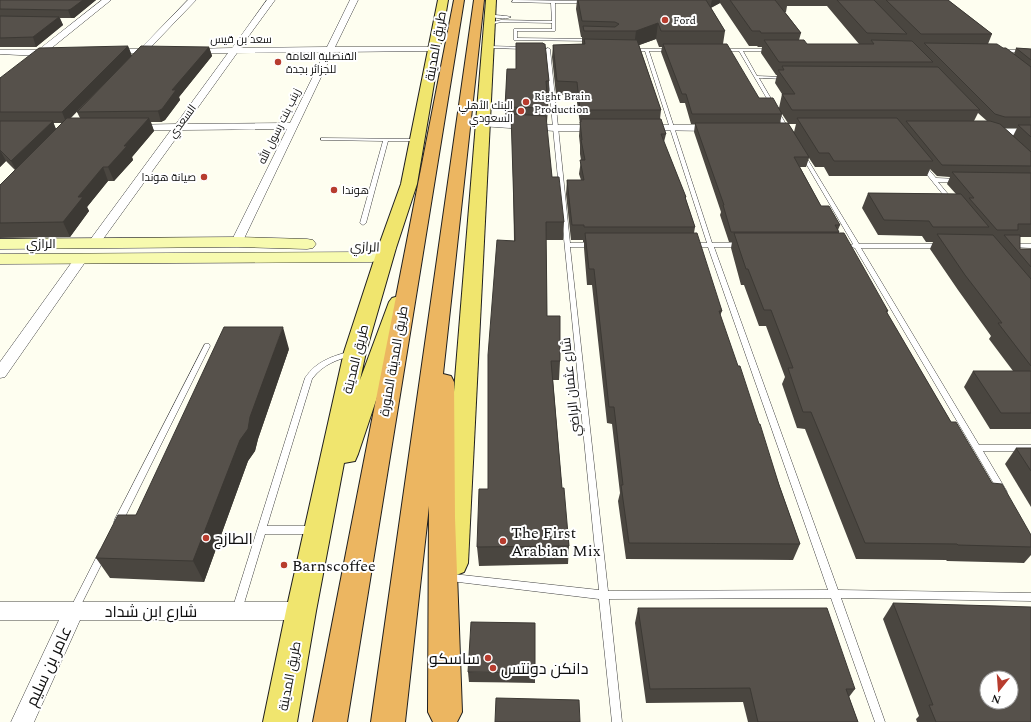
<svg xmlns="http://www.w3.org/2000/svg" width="1031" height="722" font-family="Spectral,Cairo,serif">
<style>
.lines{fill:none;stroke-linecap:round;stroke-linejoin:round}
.lane-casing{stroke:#414141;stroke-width:1}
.street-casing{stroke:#414141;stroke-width:1}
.secondary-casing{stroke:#303030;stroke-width:1}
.primary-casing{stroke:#1f1f1f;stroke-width:2}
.highway-casing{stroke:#1f1f1f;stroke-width:2}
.lane{fill:#fff;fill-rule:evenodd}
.street{fill:#fff;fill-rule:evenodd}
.secondary{fill:#f7faaf;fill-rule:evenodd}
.primary{fill:#f0e56e;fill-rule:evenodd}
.highway{fill:#ecb661;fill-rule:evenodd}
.wall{fill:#4a4640;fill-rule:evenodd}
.shaded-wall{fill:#3c3934}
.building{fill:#56514b;stroke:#3c3934;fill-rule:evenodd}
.poi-dot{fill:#b73c2e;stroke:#fff;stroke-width:1.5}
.labels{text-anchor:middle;stroke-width:4;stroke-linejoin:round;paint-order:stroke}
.far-poi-label{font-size:11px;fill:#0e0e0e;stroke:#fff;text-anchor:start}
.far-street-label{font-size:11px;fill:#0e0e0e;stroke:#fff}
.street-label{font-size:13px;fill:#0e0e0e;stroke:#fff}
.near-poi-label{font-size:16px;fill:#0e0e0e;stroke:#fff;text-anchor:start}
.near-street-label{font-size:16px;fill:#0e0e0e;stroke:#fff}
</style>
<rect width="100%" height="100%" fill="#fefef0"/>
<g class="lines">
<defs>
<g id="lane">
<path d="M513,0l72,1 2,1 -2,1h-30v28h-38v7l74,1 2,1 -2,1 -77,-1v-11h38v-6l-51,-1 -12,3v-2l12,-3 51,1 -1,-18 -39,-1z"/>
<path d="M490,14c7,2 15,1 21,3 -7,3 -15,1 -22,-1z"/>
<path d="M488,46l36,1 2,1 -2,1 -37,-1v-2z"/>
<path d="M548,48l2,1 20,194h23l3,2 -3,2h-23l38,344 220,-1 -120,-343h-17l-3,-2 3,-2h16l-62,-192h-13l-2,-1 2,-1h38l2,1 -1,1h-22l63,192h29l3,2 -3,2h-27l124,343 193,3v8l-190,-3 44,124h-10l-44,-124 -222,1 13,123h-10l-13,-123 -149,-18 -2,-3 2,-3 3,-1 146,16 -46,-462 -7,-79z"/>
<path d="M721,49h50l1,1 -2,1h-27l14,25 28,1 2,1 -2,1 -26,-1 31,53v1l-4,-1 -47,-80h-17l-2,-1z"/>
<rect x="999" y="50" width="32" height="2"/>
<path d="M321,138l96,1 2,1 -2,1h-29l-22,82 -3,2 -3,-2 23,-82 -60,-1h-2z"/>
<path d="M801,154l4,1 54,89h82l3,2 -3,2h-80l118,197h52v6h-48l23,39 1,2 -1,2 -3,1 -3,-1 -145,-246 -4,-1 -1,-1 3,-2 -52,-89z"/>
<path d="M923,164l2,1 11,13 23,1v2l-2,1h-19l15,18v2h-4l-29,-36z"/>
<path d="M1011,244h20v4l-22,-1 -1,-1z"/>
<path d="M205,344h4l1,2 -89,179 -3,1 -3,-1 -1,-3 1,-3z"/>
<path d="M351,351l3,2 -1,2c-16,5 -30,9 -41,24l-45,147h47l3,1 1,3 -1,3 -3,1h-49l-23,76 -2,3 -3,1 -3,-1 -2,-3 73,-232c11,-17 28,-22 46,-27z"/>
<path d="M103,549l3,1 1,3 -30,60 -3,1 -3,-1 -2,-3 2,-3 29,-57z"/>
</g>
<g id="street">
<path d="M102,0h9l-62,50h7l1,2 -1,2 -17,2 -39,-2v-4h38z"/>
<path d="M188,0h8l-47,49h11l1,2 -1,2h-16l-5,4 -3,-1 -1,-3h-24l-4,-2 4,-2h29z"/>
<path d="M267,0h8l-35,48 87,-1 23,-47h8l-23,47h99l4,2 -4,2 -101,1 -92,193h-8l-2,-3 56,-113 -105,1 -84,116h-8l-2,-3 2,-3 81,-110h-40l-4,-1 -1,-2 1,-2 49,-1 52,-71h-37l-4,-2 1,-2 44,-1zM325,52l-35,71 -104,1 51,-71z"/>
<path d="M483,121l72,4h43l5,3 -5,3h-43l-75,-5 -2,-2 2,-2z"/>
<path d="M644,125h70l5,3 -5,3 -74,-1 -1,-2z"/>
<path d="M988,126l12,3h31v6h-31l-16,-4 -1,-2z"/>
<path d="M82,254l5,1 1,3 -83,119 -5,1v-16l77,-107z"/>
<path d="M0,602h301l7,2 3,7 -3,7 -7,2h-221l-46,102h-23l48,-102h-59z"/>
</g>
<g id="secondary">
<path d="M237,237l70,2 6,1 3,4 -3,4 -6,1 -70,-2 -237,2v-10z"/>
<path d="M387,243l6,1 3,4c-5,7 -16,12 -24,14l-372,2v-10l368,-2 13,-8z"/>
</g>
<g id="primary">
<path d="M438,0h10l-31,184 -21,64 -30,104 -6,28 29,-78 3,-4 7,-2 7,2 3,4 -51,152 -3,7 -11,2 -28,148 -19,111h-34l23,-111 58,-259 34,-104 23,-64z"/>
<path d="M486,0h10l-28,563 -4,9 -10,4 -10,-4 -4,-9z"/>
</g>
<g id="highway">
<path d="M454,0h10l-117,722h-34z"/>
<path d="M474,0h10l-41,374 8,2 3,6 1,136 7,194 -5,10h-24l-5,-10 1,-206 -24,216h-34z"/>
</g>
</defs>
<use href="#lane" class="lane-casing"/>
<use href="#street" class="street-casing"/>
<use href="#secondary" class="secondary-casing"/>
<use href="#primary" class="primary-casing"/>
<use href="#highway" class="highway-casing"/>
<use href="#lane" class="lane"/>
<use href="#street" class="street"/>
<use href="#secondary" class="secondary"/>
<use href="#primary" class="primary"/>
<use href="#highway" class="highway"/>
</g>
<g class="wall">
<path d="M0,0h96l-22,18h-14l3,7 -27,22h-36z"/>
<path d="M577,0h371l44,34 -4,10 15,4 11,6 2,-6 15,1v188h-11v12h11v180h-41l-26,-42 9,-16h40l-24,-32 2,-3 -33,-46 -28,-41 3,-7h-7l-4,-6 -44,-1 -16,-27 6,-15 88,1 -9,-10 3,-7 -13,-1 -7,-7 -3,7h-98l-5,-9h-9l-6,-9 -3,9h-6l21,39 19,19 -2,5 1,2v1l49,78 -1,2 64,109 41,61 39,52v20l-7,8 -77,-2 -1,-1 -90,-1 -51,-130 -8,-1 -15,-44 3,-7 -19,-51h-7l-15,-41h-3l-10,-37 1,-6h-3l-9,-27 1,-3 -27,-80 1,-8h-4l-6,-21h-5l-19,-51 1,-5h-3l-3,-8 -17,6 22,65 -1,9 6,15 -2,8 22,55v3l9,27 -1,6 28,78 -2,5 80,228 -7,16 -167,-1 -8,-58 2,-8 -8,-69 -5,-1 -15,-138h-5l-3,-37v-6h-1v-2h-12l-5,-46 1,-14h14l-2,-6 2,-14 -1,-6v-9l-1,-9 1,-12 -4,-29h-20l-4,-38 1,-12 29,-1v-7h-1l-5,-28zM720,3l29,43h8l1,1h4l-1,6 15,22h1l-2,8 7,11 -3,14 -20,-10 -36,-54 2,-13 -14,-23zM787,6h40l32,38h-52l-8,-4 2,-7 -16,-21h1zM978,113l9,8h-13zM782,114l6,9h-8zM788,124h8l-2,8zM1004,128h13l-4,8z"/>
<path d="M128,46l4,10 77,-9 3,9 -33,41 1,3 -15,20 -4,2h-10l3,9 -22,26 1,3 -19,21h-6l-21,26 2,4 -19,26 -70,1v-53l15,-15 -9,-9 -6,6v-89zM90,98l-13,14 3,6h-9zM53,123h10l-7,6z"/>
<path d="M507,69l42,12v14h-2l1,13 -1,14h-1l6,55 12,45 -1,18h-17l1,76 13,45 -1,19h-6l9,108 7,58 -1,18 -89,2 -2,-19 11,-58 26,-248 -2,-120h-7z"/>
<path d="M289,349l-31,90 -3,12 -7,10 -44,121 -94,-4 -14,-20z"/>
<path d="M1016,448h15v59l-26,-43z"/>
<path d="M893,603l138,119h-114l-1,-3 3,-3 -36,-97z"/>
<path d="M638,608l217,81 -6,8 9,25h-110l-5,-20 -97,1 -11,-80z"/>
<path d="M468,672l67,1v10l-66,-1z"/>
</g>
<g class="shaded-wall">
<path d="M83,0h13l-22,18h-3l-3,-8z"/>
<path d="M712,0h8v3l-10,5z"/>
<path d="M59,17l4,8 -27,22 -3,-10z"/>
<path d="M658,23l-2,16 -22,8 2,-16z"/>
<path d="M128,46l4,10 -66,66 -4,-10z"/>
<path d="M209,47l3,9 -33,41 1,3 -15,20 -4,2 -3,-11 14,-21z"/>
<path d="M149,118l5,13 -22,26 1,3 -19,21 -6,-14 16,-21z"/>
<path d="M53,121l4,11 -40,40 -6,-11z"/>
<path d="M0,150l6,11 -6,6z"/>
<path d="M103,167l5,14 -21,26 2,4 -19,26 -7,-15 15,-25z"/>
<path d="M283,327l6,22 -31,90 -3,12 -7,10 -44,121 -11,-21z"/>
</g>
<g class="building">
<path d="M0,0h83l-12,9 -3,1 -68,-1z"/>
<path d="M578,0h128l19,31h-64l-3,-8 -22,8h-52l-1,-5 32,1 4,-3 -4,-2 -33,-1z"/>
<path d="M730,0h45l26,33h-40l-1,-2h-8z"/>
<path d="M837,0h37l33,34 -40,-1z"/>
<path d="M886,0h62l44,34h-71z"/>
<path d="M0,16l59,1 -26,20 -33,1z"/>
<path d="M584,39l53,1 24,70h-81l-3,-28 -20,-1 -4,-36 32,-1z"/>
<path d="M764,40h40l3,4h67l-3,-4 41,1 21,21h-154z"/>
<path d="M516,43h27l1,1h1l4,37h-3l2,27 -43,-1 2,-38h9z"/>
<path d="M924,43l73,1 6,4h3l25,19v50h-26l-10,-3z"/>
<path d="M663,44h64l32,54h14l9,16h-90l-6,-20h-4z"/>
<path d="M128,46l-66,66h-62v-34l39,-30z"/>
<path d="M141,46l68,1 -37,43h4l-14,19 -4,2 -81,1z"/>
<path d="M1016,48l15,1v11z"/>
<path d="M782,66l156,1 42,43h-188l-10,-16h13l-17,-24h6z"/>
<path d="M511,114l35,2 6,61h7l5,45h-18l1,94h13v45h-9l11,127h2l5,58 -92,1 2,-58h9v-134l9,-115 18,1z"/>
<path d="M67,118h82l-25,28h3l-19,21h-5l-25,30h5l-20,25 -63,1v-38z"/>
<path d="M797,118h100l36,43h-99l-5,-8h-10z"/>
<path d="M581,119h80l5,15h-5l25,63h-1l10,30h-111v-2h-12l-5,-45h17l-4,-20h5l-4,-20h1l-2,-18h1z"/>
<path d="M0,121h53l-42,40 -11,-11z"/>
<path d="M906,121h84l10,3 31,28v14l-89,-1z"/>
<path d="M695,123h93l21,34h-15l27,49h8l11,19h-5l4,7h-108l-8,-27h1z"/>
<path d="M1018,125h13v12z"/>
<path d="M952,172l79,1v51h-13v6h-21l-28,-32h5z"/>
<path d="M868,193l93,1 28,33h-56l-4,-6 -45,-1z"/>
<path d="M585,233h112l25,78h-3l19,55h2l19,58h1l19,61 21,59 -171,-1 -8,-58h2l-9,-78h-5l-15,-138h-5z"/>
<path d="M734,233h110l44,78h-2l65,111h5l36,61 10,1 29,51v12l-73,-2 -1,-1 -92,-1 -54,-131h-8l-15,-44h5l-22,-58h-7l-16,-41h-2z"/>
<path d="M937,234l56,1 38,44v87l-33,-43h4l-37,-48z"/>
<path d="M1004,235h16v14h11v18z"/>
<path d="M224,327h59l-33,90 -2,12 -8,11 -47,121 -97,-3 22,-43h18z"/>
<path d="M973,371h58v42h-30z"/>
<path d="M1016,448h15v23z"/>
<path d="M893,603l138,4v115h-95l-7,-17h4zM987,678h24v24h-24z"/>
<path d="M638,608h189l28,81h-9l12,33h-100l-8,-34 -100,1z"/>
<path d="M471,622l64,1v50l-67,-1z"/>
<path d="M496,698l83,2 1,22h-85z"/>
</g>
<g class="poi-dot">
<circle cx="665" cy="20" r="4"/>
<circle cx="278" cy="62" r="4"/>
<circle cx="526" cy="102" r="4"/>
<circle cx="521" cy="111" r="4"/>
<circle cx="204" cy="177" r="4"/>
<circle cx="334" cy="190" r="4"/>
<circle cx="206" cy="538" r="4"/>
<circle cx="503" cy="541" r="4"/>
<circle cx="284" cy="565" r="4"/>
<circle cx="488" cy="658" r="4"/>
<circle cx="493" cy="668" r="4"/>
</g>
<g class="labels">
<g class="far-poi-label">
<text x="673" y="24">Ford</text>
<text x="286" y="60">القنصلية العامة<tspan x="286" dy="13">للجزائر بجدة</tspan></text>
<text x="534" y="100">Right Brain<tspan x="534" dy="13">Production</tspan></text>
<text x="513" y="109" text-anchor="end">البنك الأهلي<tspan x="513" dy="13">السعودي</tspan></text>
<text x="196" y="181" text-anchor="end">صيانة هوندا</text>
<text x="342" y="194">هوندا</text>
</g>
<g class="far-street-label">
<text x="241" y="43">سعد بن قيس</text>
<text transform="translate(182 121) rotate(-54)" y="4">السعدي</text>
<text transform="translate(279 126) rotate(-64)" y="4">زينب بنت رسول الله</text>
</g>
<g class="street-label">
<text transform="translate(435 46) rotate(-80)" y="5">طريق المدينة</text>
<text x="41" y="248">الرازي</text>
<text transform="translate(365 246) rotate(3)" y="5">الرازي</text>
<text transform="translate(355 359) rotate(-76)" y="5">طريق المدينة</text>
<text transform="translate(393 361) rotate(-80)" y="5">طريق المدينة المنورة</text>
<text transform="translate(570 387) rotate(-96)" y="5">شارع عثمان الراضي</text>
<text transform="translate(289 676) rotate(-79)" y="5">طريق المدينة</text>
</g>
<g class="near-poi-label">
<text x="511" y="538">The First<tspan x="511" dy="18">Arabian Mix</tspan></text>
<text x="214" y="544">الطازج</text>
<text x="292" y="571">Barnscoffee</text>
<text x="480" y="664" text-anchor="end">ساسكو</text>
<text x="501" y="674">دانكن دونتس</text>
</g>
<g class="near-street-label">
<text x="151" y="617">شارع ابن شداد</text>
<text transform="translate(48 666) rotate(-65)" y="6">عامر بن سليم</text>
</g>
</g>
<g transform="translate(999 690) rotate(197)"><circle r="19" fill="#ffffff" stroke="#9f9f9f"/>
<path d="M0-3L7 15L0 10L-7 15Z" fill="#b73c2e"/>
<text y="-6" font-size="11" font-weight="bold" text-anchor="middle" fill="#0e0e0e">N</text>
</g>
</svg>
